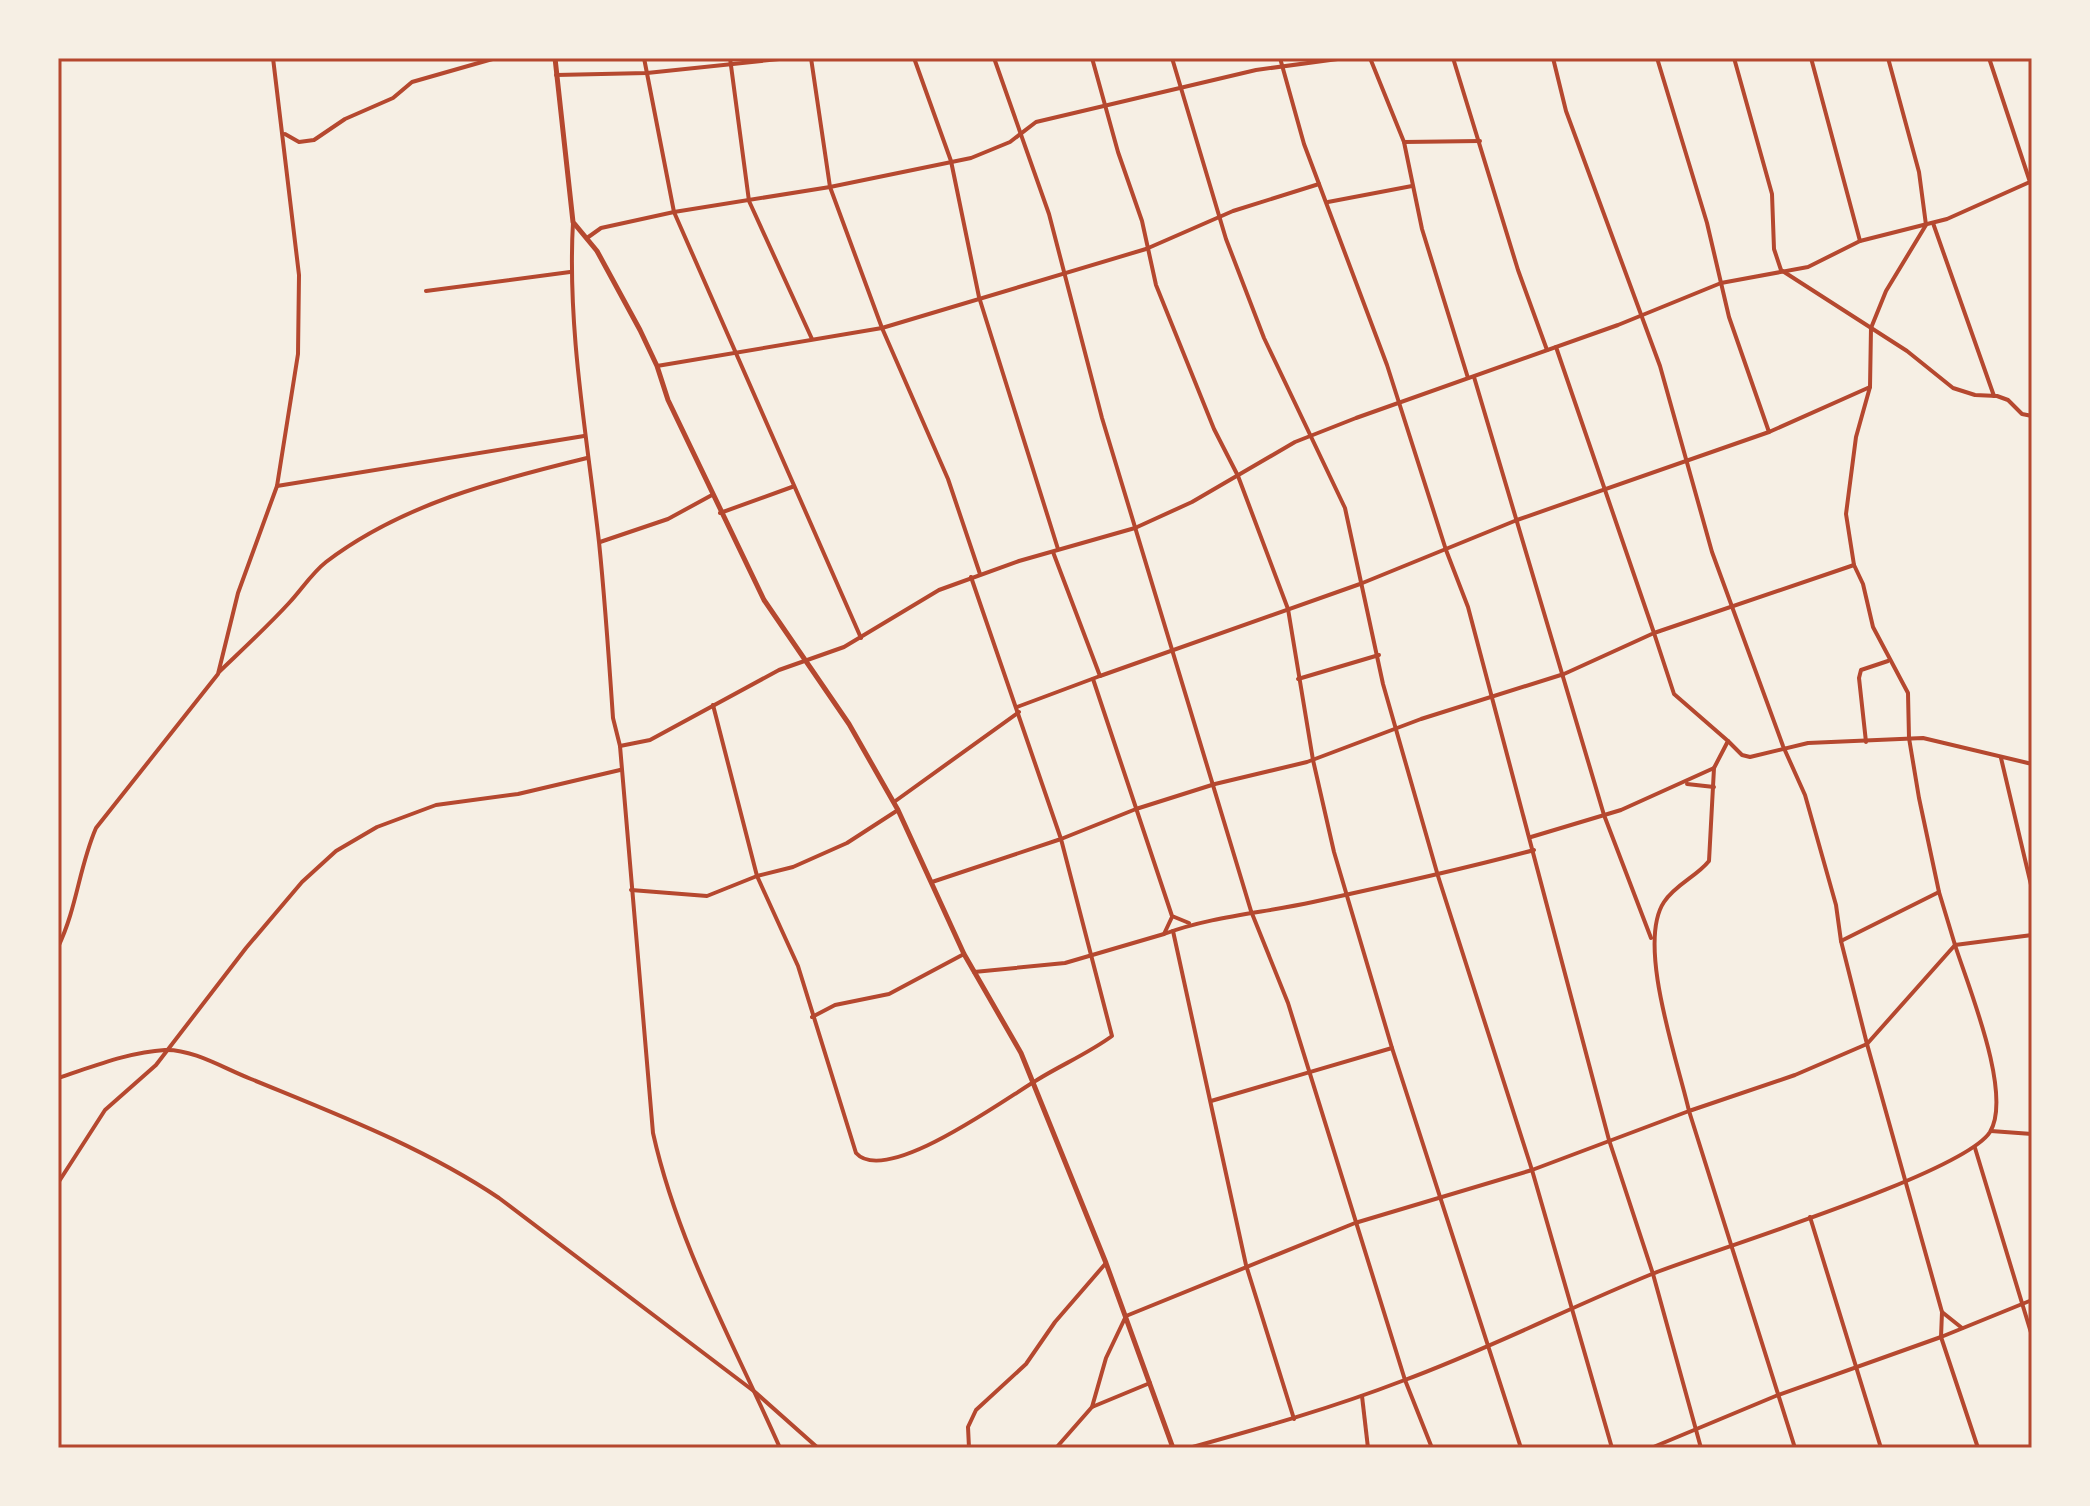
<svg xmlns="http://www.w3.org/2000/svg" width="2090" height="1506" font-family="'Source Serif 4',serif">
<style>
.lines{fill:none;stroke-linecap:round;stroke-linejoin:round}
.minor{stroke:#b5482f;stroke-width:4}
.tertiary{stroke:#b5482f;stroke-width:5}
.neatline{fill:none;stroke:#b5482f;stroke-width:3}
</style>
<rect width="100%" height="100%" fill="#f6efe4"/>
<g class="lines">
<g class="minor">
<path d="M644,58l30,154 187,426"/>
<path d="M730,58l19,143 63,138"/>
<path d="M811,58l19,129 52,141 66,151 32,95"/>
<path d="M914,58l37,103 28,136 79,252"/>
<path d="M994,58l55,156 53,204 149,493 37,92 117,377 27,68"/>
<path d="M1092,58l26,94 24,69 14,64 58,144 24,47 50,133 25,151 21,92 58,196 129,400"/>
<path d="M1172,58l54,181 38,99 81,170 38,176 55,192 94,294 80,278"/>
<path d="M1280,58l24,86 83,221 59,185 22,57 141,533 44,134 48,174"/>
<path d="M1370,58l34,84 18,87 46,149"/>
<path d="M1453,58l65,212 29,80"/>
<path d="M1553,58l13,53 94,255 52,186 71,194 22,49 31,110 5,36 26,103 88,-99"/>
<path d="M1657,58l50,165 22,94 40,115 101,-45"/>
<path d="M1734,58l38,136 2,55 7,21 126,81 46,37 22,7 22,1 11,4 14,14 10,2"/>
<path d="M1811,58l49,183"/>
<path d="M1888,58l31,114 7,53 -40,66 -15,37 -1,59 -14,50 -10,77 8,51 9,19 10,43 35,66 1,45 10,60 20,94 16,53 77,-10"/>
<path d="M1989,58l43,130"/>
<path d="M556,75l91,-2 142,-15"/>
<path d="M285,134l14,8 15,-2 31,-21 48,-21 19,-16 84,-24"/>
<path d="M1404,142l76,-1"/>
<path d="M1328,202l84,-16"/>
<path d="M573,222c-6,107 14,214 26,320 6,58 10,117 14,176l7,28 33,387c25,112 81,211 127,315"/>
<path d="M1933,223l61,173"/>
<path d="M587,238l14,-10 73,-16 156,-25 141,-29 39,-16 26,-20 220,-52 89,-12"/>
<path d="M426,291l144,-19"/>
<path d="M657,366l225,-38 264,-79 87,-38 86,-27"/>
<path d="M1474,377l130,438 47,123"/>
<path d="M277,486l307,-50"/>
<path d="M720,513l72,-26"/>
<path d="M600,542l68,-23 44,-24"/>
<path d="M219,672c24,-23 48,-45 70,-69 13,-14 23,-30 37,-41 76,-58 171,-82 261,-104"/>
<path d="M1100,676l260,-92 157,-64 252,-88"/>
<path d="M1093,679l79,237 17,7"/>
<path d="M1298,679l81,-24"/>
<path d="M713,705l44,171 41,90 58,187c30,34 150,-55 181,-73 24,-15 52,-27 75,-44l-51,-197 75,-30 79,-25 92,-22 114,-43 143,-45 90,-41 -98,-286"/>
<path d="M1017,707l83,-31 -47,-124"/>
<path d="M1728,741l14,14 8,2 58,-14 115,-5 109,26"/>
<path d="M1866,742l-7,-64 2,-8 27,-9"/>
<path d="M620,746l30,-6 129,-70 65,-23 95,-57 80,-29 116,-33 57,-26 103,-60 61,-24 262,-93 103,-42 87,-16 52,-26 87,-22 85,-38"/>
<path d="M2001,758l31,131"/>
<path d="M1687,784l27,3"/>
<path d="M894,802l125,-90"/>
<path d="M1531,837l90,-27 93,-42"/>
<path d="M932,882l129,-43 -90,-262"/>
<path d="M631,890l76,6 50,-20 36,-9 54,-24 51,-33"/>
<path d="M1173,931l73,334 48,154"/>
<path d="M1164,934c48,-18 99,-21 149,-32 74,-16 147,-32 221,-52"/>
<path d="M1841,941l98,-49"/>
<path d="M58,947c19,-39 21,-80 38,-119l122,-154 20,-81 39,-107 21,-132 1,-79 -26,-217"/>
<path d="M974,972l91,-9 99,-29 8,-17"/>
<path d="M812,1017l23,-12 54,-11 75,-40"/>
<path d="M58,1078c34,-11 71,-26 107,-28 28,-1 60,19 86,29 85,35 172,68 248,119l256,194 63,56"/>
<path d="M1211,1101l181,-53"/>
<path d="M1991,1131l41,3"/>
<path d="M1975,1148l57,188"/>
<path d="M58,1183l47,-73 51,-45 90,-117 56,-66 34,-31 41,-24 59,-22 82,-11 102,-24"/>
<path d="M1810,1217l71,231"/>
<path d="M1942,1312l20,16"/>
<path d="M1362,1396l6,52"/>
<path d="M1092,1407l58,-24"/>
<path d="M969,1448l-1,-21 8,-17 50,-46 29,-42 51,-59"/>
<path d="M1056,1448l36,-41 14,-49 20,-42 229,-93 177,-53 157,-59c-11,-49 -53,-167 -25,-209 12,-18 32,-25 45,-41l5,-93 14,-27 -54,-47 -20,-61 200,-68"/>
<path d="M1189,1448c72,-20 143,-40 213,-67 85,-31 166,-73 250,-107 60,-24 311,-100 338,-142 23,-38 -22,-146 -35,-187"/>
<path d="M1651,1448l127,-53 163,-58 91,-37"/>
<path d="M1795,1448l-106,-337 106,-36 72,-31 75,268 -1,25 37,111"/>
</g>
<path class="tertiary" d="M555,58l18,164 24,29 43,79 17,36 11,34 96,200 85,124 49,86 66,144 57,99 85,210 67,185"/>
</g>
<rect width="2090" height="1506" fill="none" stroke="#f6efe4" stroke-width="120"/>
<rect x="60" y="60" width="1970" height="1386" class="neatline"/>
</svg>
